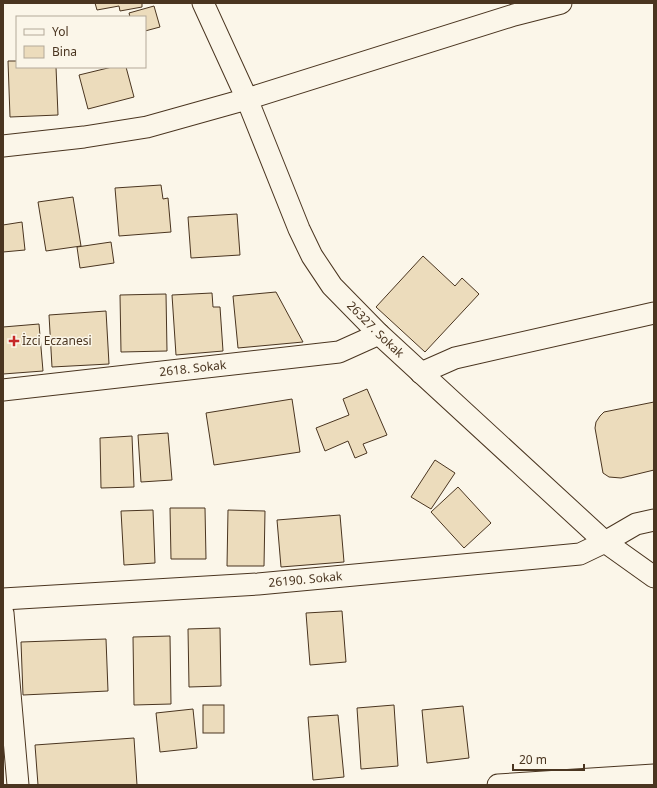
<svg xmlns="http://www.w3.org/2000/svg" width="657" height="788" font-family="'Noto Sans',sans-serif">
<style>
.building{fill:#ecdcbc;stroke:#4a3520}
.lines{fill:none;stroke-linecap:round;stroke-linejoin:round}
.street-casing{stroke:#4a3520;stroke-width:23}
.street{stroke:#fbf6e9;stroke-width:21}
.poi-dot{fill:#c62828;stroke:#fbf6e9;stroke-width:1.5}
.labels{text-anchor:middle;stroke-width:3;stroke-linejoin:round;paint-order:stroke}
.street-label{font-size:12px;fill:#4a3520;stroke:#fbf6e9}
.poi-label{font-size:12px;fill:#4a3520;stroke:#fbf6e9;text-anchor:start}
</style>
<rect width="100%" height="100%" fill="#fbf6e9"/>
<g class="building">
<path d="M95,3h47v4l-22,4 -1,-5 -22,4z"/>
<path d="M154,6l6,21 -15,4v-14h-15l-1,-4z"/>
<path d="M8,61h9v6h39l2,48 -48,2z"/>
<path d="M112,67h14l8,30 -46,12 -9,-34z"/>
<path d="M161,185l2,14 5,-1 3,34 -52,4 -4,-48z"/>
<path d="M73,197l8,49 -35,5 -8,-49z"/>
<path d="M237,214l3,41 -49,3 -3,-41z"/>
<path d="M22,222l3,28 -22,2v-27z"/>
<path d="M111,242l3,21 -34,5 -3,-21z"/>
<path d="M423,256l32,30 7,-8 17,16 -54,58 -49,-45z"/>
<path d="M276,292l27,50 -65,6 -5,-52z"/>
<path d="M212,293l1,14h7l3,44 -47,4 -4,-60z"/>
<path d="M166,294l1,57 -46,1 -1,-57z"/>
<path d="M106,311l3,53 -57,3 -3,-52z"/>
<path d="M39,324l4,47 -40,3v-47z"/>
<path d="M367,389l20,46 -24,9 4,9 -12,5 -7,-17 -23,10 -9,-23 33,-13 -6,-16z"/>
<path d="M292,399l8,53 -86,13 -8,-52z"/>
<path d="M654,402v68l-33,8 -12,-1 -6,-4 -8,-45 1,-6 4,-6 4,-4z"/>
<path d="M168,433l4,47 -31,2 -3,-47z"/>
<path d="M132,436l2,51 -33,1 -1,-50z"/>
<path d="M435,460l20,13 -24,36 -20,-12z"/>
<path d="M458,487l33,36 -27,25 -33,-36z"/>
<path d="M170,508h35l1,51h-35z"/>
<path d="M153,510l2,53 -31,2 -3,-54z"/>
<path d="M228,510l37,1 -1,55h-37z"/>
<path d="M340,515l4,47 -63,5 -4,-47z"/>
<path d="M342,611l4,51 -36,3 -4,-52z"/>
<path d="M220,628l1,58 -32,1 -1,-58z"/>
<path d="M170,636l1,68 -37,1 -1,-68z"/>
<path d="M106,639l2,52 -85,4 -2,-53z"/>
<rect x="203" y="705" width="21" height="28"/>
<path d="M394,705l4,61 -37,3 -4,-61z"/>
<path d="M463,706l6,52 -42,5 -5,-53z"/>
<path d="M193,709l4,39 -37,4 -4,-39z"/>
<path d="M338,715l6,62 -31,3 -5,-63z"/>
<path d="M134,738l3,47h-99l-3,-40z"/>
</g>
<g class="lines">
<defs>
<g id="street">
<path id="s1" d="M203,3l44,96 52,130 13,27 20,30 47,48 226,208 49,35"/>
<path d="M3,146l81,-9 63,-10 100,-28 267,-84 47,-12"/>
<path d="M421,373l34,-15 199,-45"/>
<path id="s2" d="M3,390l336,-38 40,-18"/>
<path id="s3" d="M3,599l255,-15 322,-30 25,-12 31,-18 18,-4"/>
<path d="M3,613l15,172"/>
<path d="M498,785l156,-10"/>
</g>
</defs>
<use href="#street" class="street-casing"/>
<use href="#street" class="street"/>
</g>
<path class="poi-dot" d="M12 335h4v4h4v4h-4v4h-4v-4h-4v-4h4z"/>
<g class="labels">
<g class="street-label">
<text dy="4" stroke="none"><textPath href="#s1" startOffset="373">26327. Sokak</textPath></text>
<text dy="4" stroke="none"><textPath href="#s2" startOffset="191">2618. Sokak</textPath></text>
<text dy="4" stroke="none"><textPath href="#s3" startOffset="303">26190. Sokak</textPath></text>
</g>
<g class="poi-label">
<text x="22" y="345">İzci Eczanesi</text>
</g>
</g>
<rect width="657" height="788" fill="none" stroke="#4a3520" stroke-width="8"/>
<rect x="16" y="16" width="130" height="52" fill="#fbf6e9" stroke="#b4a999"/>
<rect x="24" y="29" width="20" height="6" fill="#fbf6e9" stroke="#b4a999"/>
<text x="52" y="36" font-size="12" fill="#4a3520">Yol</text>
<rect x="24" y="46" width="20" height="12" fill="#ecdcbc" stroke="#b4a999"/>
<text x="52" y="56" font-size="12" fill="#4a3520">Bina</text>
<path d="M513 764v6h71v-6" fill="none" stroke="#4a3520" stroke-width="2"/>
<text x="519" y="764" font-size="12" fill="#4a3520" stroke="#fbf6e9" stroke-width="3" paint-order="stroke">20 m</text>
</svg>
